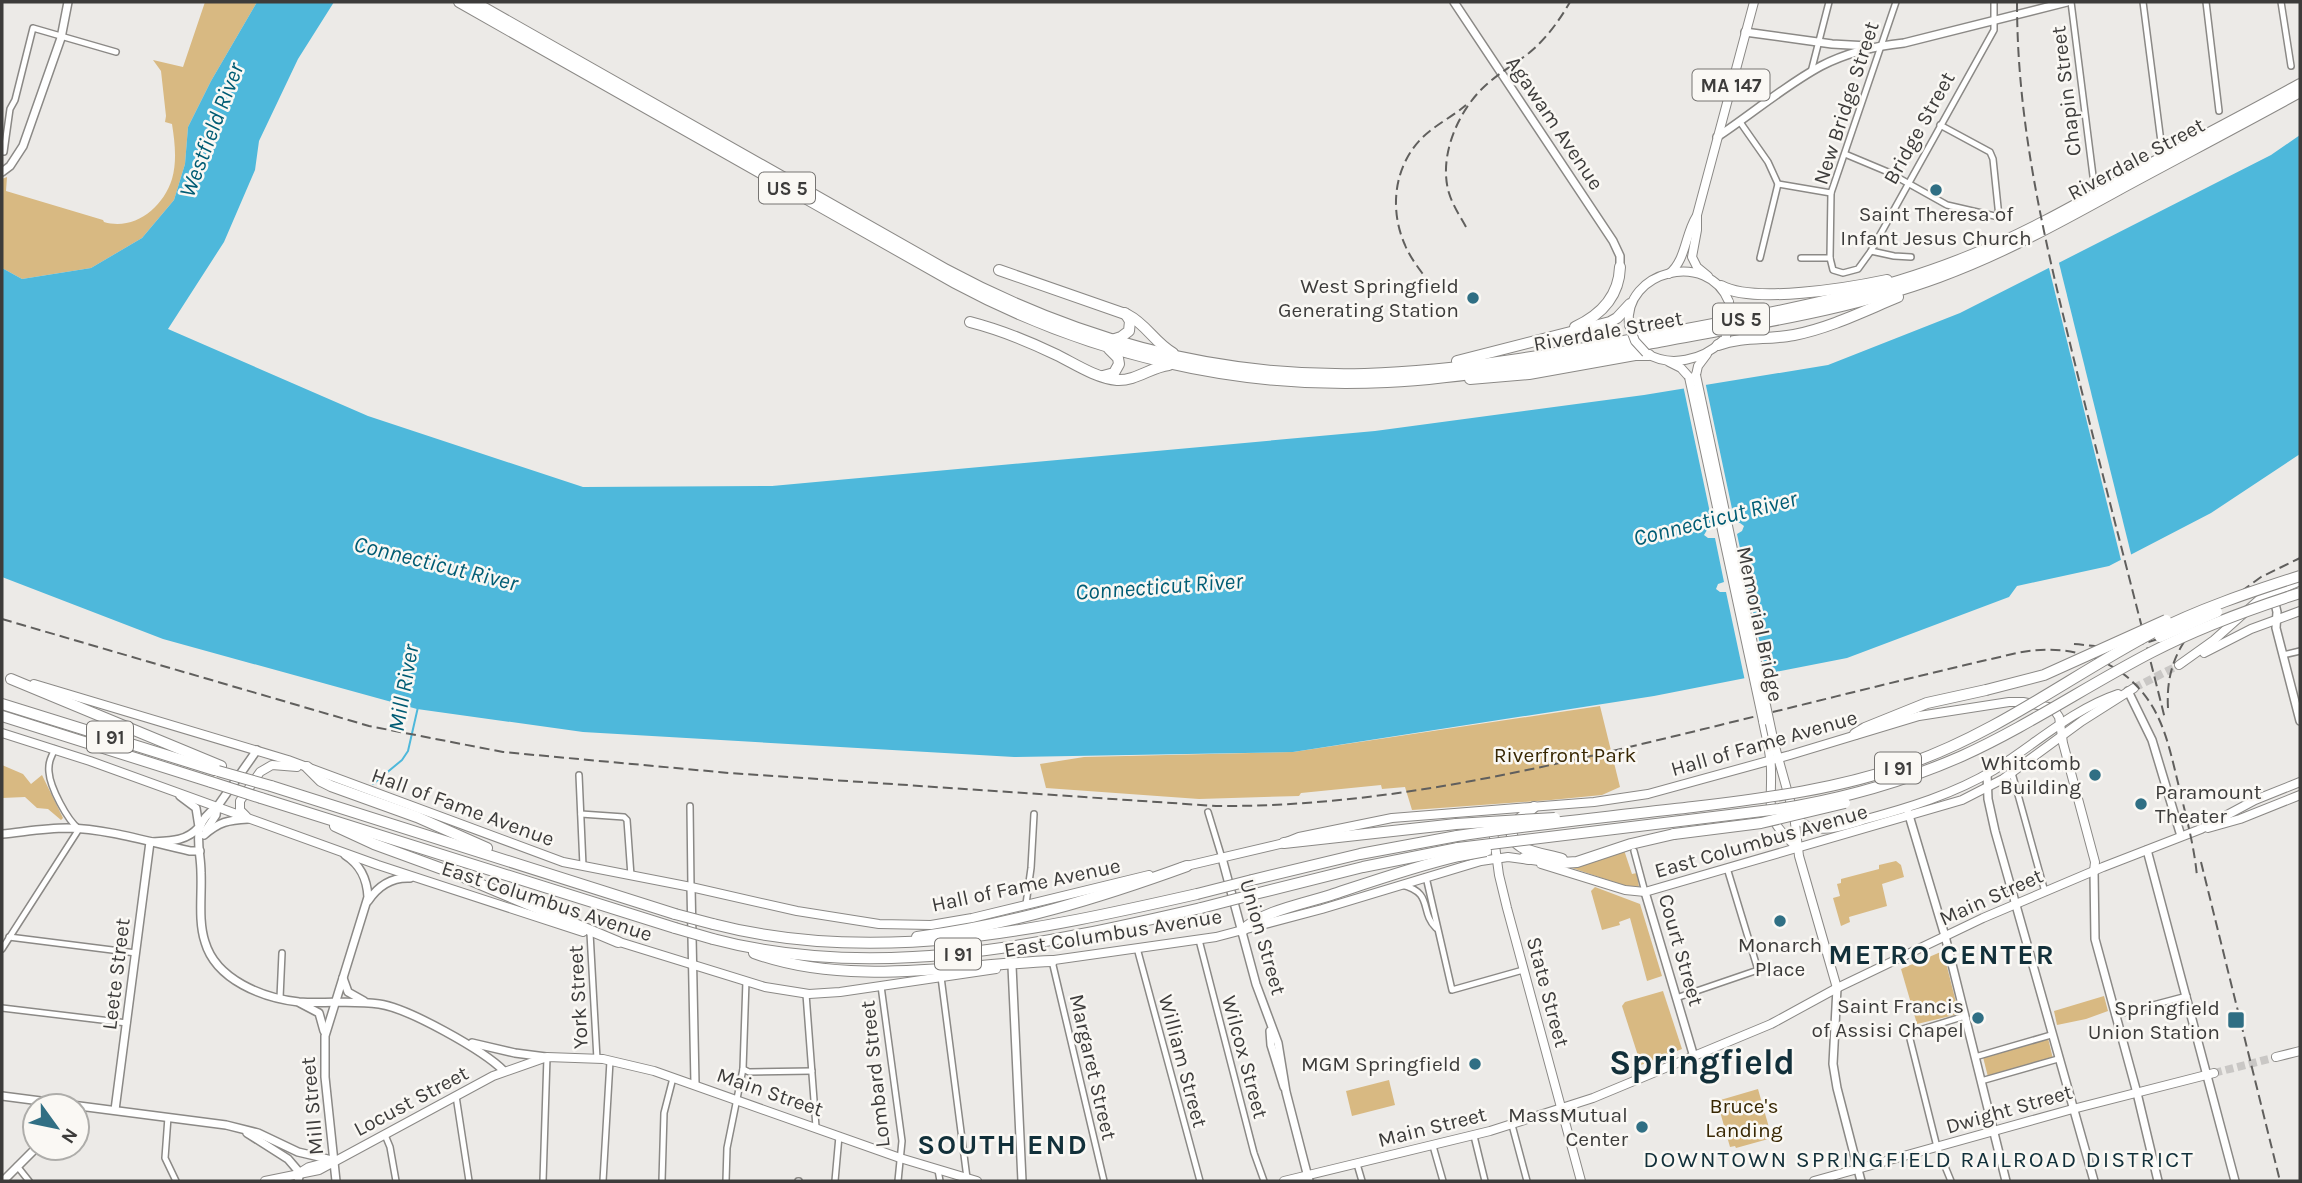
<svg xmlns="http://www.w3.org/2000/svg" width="2302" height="1183" font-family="Karla,sans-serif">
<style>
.green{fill:#d8b982}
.water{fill:#4eb8db}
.pier{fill:#eceae7}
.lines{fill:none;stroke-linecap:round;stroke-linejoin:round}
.stream{stroke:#4eb8db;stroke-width:2}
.primary-tunnel{stroke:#c9c7c5;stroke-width:8;stroke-dasharray:8 4;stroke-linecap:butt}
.street-casing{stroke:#8b8986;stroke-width:8}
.secondary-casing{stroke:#8b8986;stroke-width:10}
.primary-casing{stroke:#8b8986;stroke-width:10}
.highway-casing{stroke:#8b8986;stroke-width:12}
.street{stroke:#fff;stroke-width:5}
.secondary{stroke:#fff;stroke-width:7}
.primary{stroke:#fff;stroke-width:8}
.highway{stroke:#fff;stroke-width:10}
.rail{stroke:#605f5d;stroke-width:2;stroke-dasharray:10 5;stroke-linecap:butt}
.primary-bridge-casing{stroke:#8b8986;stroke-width:10;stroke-linecap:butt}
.highway-bridge-casing{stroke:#8b8986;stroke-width:12;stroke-linecap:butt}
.primary-bridge{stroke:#fff;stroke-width:8}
.highway-bridge{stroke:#fff;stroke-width:10}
.poi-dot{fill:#306f84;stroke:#faf8f4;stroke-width:2.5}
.labels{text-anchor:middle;stroke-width:5;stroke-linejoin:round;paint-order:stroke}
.shield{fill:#faf8f4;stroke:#767472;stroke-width:2}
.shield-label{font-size:19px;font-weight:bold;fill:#3d3c3b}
.street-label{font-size:21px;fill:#3d3c3b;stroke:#faf8f4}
.poi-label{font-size:21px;fill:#3d3c3b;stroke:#faf8f4;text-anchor:end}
.park-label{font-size:21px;fill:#382703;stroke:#faf8f4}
.water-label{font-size:23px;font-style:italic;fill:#005c74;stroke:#faf8f4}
.neighbourhood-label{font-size:23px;letter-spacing:2px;fill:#12303a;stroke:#faf8f4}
.district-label{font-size:28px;font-weight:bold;letter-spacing:2px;fill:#12303a;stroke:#faf8f4}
.town-label{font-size:35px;font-weight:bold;fill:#12303a;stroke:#faf8f4}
</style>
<rect width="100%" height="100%" fill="#eceae7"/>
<g class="green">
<path d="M205,2h52l-46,79 -23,46 -3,37 -11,36 -32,38 -51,30 -69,11 -20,-11v-89l5,-2 -1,14 97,29 1,2c30,9 59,-14 68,-43 5,-18 3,-36 0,-55l-7,-2 1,-6 -5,-45 -8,-11 30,7z"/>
<path d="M1600,706l20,81 -18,8 -51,5 -139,10 -7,-23 -23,2 -1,-4 -80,8 -2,3 -100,3 -153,-11 -6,-24 44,-7 209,-5z"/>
<path d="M2,765l21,9 8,10 11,-9 21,43 -2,2 -13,-11 -11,-1 -12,-11 -23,1z"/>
<path d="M1624,850l8,24 5,-1 2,14 -13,-1 -57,-19 24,-5z"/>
<path d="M1896,861l5,4 3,12 -22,7 5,22 -38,11 1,5 -9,4 -8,-28 7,-2 -3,-12 4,-1v-4l38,-10v-4z"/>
<path d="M1595,887l45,17 22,72 -15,5 -17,-63 -11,4 1,3 -18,5 -11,-39z"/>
<path d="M1943,951l16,63 -42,10 -16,-55z"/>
<path d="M1663,991l19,58 -41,16 -19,-59 3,-4z"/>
<path d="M2104,996l4,15 -22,8 -29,6 -3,-14z"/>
<path d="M2048,1038l5,21 -65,18 -5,-20z"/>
<path d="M1389,1080l6,25 -43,11 -6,-25z"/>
<path d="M1758,1089l14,49 -36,10 -1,-2 -5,1 -13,-46z"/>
</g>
<path class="water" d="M257,2h77l-36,57 -39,82 -4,29 -31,72 -56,87 200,87 215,71 189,-1 603,-55 269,-36 184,-30 132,-52 311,-158 29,-20v319l-89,59 -102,53 -92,20 -8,11 -162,61 -193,38 -361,56 -279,5 -431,-25 -166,-23 -254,-70 -161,-62v-309l20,11 69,-11 51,-30 32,-38 11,-36 3,-37 23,-46z"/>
<g class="pier">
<path d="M2058,259l74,299 -10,6 -74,-300z"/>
<path d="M1705,381l30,142h5l4,3 -2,5 -5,3 9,43h6l4,3 -2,5 -6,3 19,89 -22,4 -19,-89h-6l-4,-3 2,-5 6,-2 -9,-44h-7l-4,-3 3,-5 6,-3 -30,-142z"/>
</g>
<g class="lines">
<path class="stream" d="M373,784l29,-24 6,-9 10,-44"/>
<g class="primary-tunnel">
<path d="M2134,688l45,-23"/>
<path d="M2214,1073l62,-16"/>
</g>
<defs>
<g id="street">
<path d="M1896,2l-65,191 -1,65 3,12 10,3 15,-4 13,-18 123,-221v-28"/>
<path d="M2071,2l22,174"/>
<path d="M2143,2l18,140"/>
<path d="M2206,2l13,109"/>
<path d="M2281,2l10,64"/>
<path d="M1811,72l18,-70"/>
<path d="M1740,122l28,40 10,22 53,9"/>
<path d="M4,152l6,-43 5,-9 18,-72 83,24"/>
<path d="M1845,154l43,18 59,33 52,12 -6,-58 -3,-7 -50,-27"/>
<path d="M1871,251l23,5 17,1"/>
<path d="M1760,258l18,-74"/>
<path d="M1801,258h29"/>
<path d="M2283,655l17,-4"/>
<path d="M2012,773l33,119"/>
<path d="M579,775l4,91"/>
<path d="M690,806l1,81"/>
<path d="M1208,812l14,46"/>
<path d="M581,814l43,3 3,3 4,56"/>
<path d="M1634,851l11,41"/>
<path d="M1426,877l26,113 71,-20"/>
<path d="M1402,885c32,8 17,26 34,43"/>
<path d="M1026,904l5,-36 3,-54"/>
<path d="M590,933l7,126"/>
<path d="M9,937l127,16"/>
<path d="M1199,940l55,213 10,28"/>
<path d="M1137,948l63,233"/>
<path d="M2,949l77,-120c-12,-9 -29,-42 -30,-57 -1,-9 2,-15 6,-23"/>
<path d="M1052,961l52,220"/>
<path d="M941,977l26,201"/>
<path d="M881,986l21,155 -4,40"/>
<path d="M806,994l10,133"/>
<path d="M280,998l2,-45"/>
<path d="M1676,998l82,-28 -31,-102"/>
<path d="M2,1008l125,15"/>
<path d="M2115,1015l72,-19"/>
<path d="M1975,1057l76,-22"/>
<path d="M743,1069l6,3 63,-1"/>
<path d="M1981,1081l77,-22"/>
<path d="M456,1096l13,85"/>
<path d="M168,1117l-3,41 11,23"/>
<path d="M1512,1125l15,56"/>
<path d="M385,1135l5,12 6,34"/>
<path d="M1474,1136l11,45"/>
<path d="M1433,1146l10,35"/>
<path d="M1357,1164l5,17"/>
<path d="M17,1166l12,15"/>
<path d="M938,1170l2,11"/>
<path d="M543,1181l4,-124"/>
<path d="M603,1181l7,-120"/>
<path d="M662,1181l2,-68 9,-35"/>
<path d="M726,1181l1,-33 16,-79 3,-88"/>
<path d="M798,1181h1"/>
<path d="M835,1181l4,-45"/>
<path d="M1951,1181l-14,-34 -27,-108 3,-7 52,-16"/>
</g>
<g id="secondary">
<path d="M1454,2l159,239 7,15v11"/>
<path d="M1745,32l87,12 36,2"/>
<path d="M1717,137c35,-23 67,-51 104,-71 25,-13 54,-20 83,-23l163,-41"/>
<path d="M2,172l8,-6 13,-20 38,-108 7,-36"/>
<path d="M2274,599l3,13 -1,16 24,93"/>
<path d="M2128,691l24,49 29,96"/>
<path d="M257,750l-40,57c-28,18 -16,39 -16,66 1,22 -3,48 4,69 11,38 58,56 94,60 26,2 53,-2 80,2 29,4 104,46 125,67"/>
<path d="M1987,774l1,25 7,32 99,350"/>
<path d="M1908,812l37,124 61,245"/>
<path d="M206,830l10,-15 1,-8"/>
<path d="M2,834c21,-2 43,-6 65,-6 42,1 82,14 123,23h10"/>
<path d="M204,835c15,-13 24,-15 44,-16"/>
<path d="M2147,850l88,331"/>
<path d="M1222,858l34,126 22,59 8,49 23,89"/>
<path d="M2094,871l1,68 42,154 21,88"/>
<path d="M691,887l4,197"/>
<path d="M1645,892l49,165"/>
<path d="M368,901c10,-15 23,-24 42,-23"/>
<path d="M1012,966l10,215"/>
<path d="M343,978l5,14 16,9"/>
<path d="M1837,988l-4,76 4,24 24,93"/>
<path d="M300,1003l19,10 5,18"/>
<path d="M1270,1031l1,14 13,42"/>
<path d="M472,1043l43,10 31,4"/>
<path d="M2,1096l224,29 32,8 40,19 34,8"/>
<path d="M115,1110l35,-268c19,-1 36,0 49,-15l-3,-19 -16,-12"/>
<path d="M247,1133l41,26 12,14 -2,8"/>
<path d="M3,1181l33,-33"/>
<path d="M336,1181l-11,-104v-41l43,-139c-1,-18 -7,-32 -23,-42"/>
</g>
<g id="primary">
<path d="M1669,274c17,-14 16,-39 27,-57"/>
<path d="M1708,276l-11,-9 -5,-10 5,-27v-15l57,-213"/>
<path d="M1629,325c-6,-54 79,-76 100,-23"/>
<path d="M1646,353c24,15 57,7 76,-12"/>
<path d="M1669,362l12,6 8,9"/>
<path d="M1696,375l2,-9 9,-12"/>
<path d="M2204,653l47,-24 49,-18"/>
<path d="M2179,665l35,-25 47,-42 39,-17"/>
<path d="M34,684l254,76 275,102 128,25 106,24 82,13 52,1 41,-7 177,-43"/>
<path d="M1763,721c3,16 8,33 8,49 1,41 -8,48 27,78"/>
<path d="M2,733l88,28 288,104 205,67"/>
<path d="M1774,743l20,72 5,41 38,132"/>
<path d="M1794,815c18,23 46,12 69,5 45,-12 91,-26 131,-50 40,-25 79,-61 124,-76"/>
<path d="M246,816l-6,-6v-9l20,-29 12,-7 25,2"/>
<path d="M2208,828l32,-9 60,-24"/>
<path d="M1494,838l5,37 8,33 74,273"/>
<path d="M1541,864l84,26 20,2 317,-92 41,-21 79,-58 52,-33"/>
<path d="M1182,867l102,-24 15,-6 93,-19 202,-16 54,-8 142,-39 129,-39 90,-14h14l30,6 6,9 4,26 32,119 -1,9"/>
<path d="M613,940l152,47 44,7 31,-2 156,-23"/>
<path d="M1047,961l169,-24 106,-28 159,-48 27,-4 21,3"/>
<path d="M2276,1057l24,-6"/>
<path d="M301,1172l8,-5 19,-5"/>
<path d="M265,1181l54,-11 174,-94 54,-19 56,2 51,12 246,87 77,23"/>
<path d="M1284,1181l206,-50 103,-33 178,-74 66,-36 146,-70 120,-51 98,-38 54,-29 45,-18"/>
<path d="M1814,1181l255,-71 145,-37"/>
</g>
<g id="highway">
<path d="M459,2l496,281c132,71 282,107 432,99 95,-5 189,-25 282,-42 91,-17 183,-31 270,-63 63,-23 121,-55 179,-87 61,-33 122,-65 182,-98"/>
<path d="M474,2l471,267c130,70 272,109 420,105 103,-3 205,-23 306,-42 101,-19 202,-37 298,-76 56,-22 108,-52 160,-81 57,-30 115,-60 171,-91"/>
<path d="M999,270l129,45c18,9 27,28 45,38"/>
<path d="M1721,286c33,18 128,2 166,-6"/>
<path d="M970,322c31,8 58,19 87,33 18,9 39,23 60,25 19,1 34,-13 52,-15"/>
<path d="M1575,327c26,-12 44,-30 45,-60"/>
<path d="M1112,340l9,-3 8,-6 1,-10 -5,-8"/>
<path d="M1718,345c25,-9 50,-5 76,-10 36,-7 70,-24 104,-38"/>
<path d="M1457,361l153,-39 7,-4 13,-14"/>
<path d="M1103,376l11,-3 5,-9 -1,-6 -9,-9"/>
<path d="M1470,379l59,-5 106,-19h14"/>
<path d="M11,679l210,87"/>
<path d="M2,704l212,66"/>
<path d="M2,716l209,66"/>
<path d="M1855,734l10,-6 62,-25 59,-13"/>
<path d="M307,767l14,14 10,5 86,31 70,31"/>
<path d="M271,786l404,128"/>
<path d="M261,798l414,130"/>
<path d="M1534,807l-22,18c-6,27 31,28 50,34"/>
<path d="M335,826l39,18 82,30 162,68"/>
<path d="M1284,843l172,-19"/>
<path d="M1524,858l37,5 16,-1 54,-18 43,-10"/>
<path d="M1252,880l108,-26 97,-18"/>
<path d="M1255,894l108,-27 95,-19"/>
<path d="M713,924c162,42 325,6 484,-30"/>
<path d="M1242,931c17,-19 64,-28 89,-36 42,-14 85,-29 128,-39"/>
<path d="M917,937c93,-12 182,-39 270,-71"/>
<path d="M713,939c161,43 328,6 488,-31"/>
<path d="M754,953c93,34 201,12 298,8"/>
</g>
</defs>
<use href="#street" class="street-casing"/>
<use href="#secondary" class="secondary-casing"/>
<use href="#primary" class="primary-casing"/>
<use href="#highway" class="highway-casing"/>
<use href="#street" class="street"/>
<use href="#secondary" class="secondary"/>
<use href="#primary" class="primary"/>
<use href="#highway" class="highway"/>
<g class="rail">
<path d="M2017,2c0,128 29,243 59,366 29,118 60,234 89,351"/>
<path d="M1466,227c-6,-11 -13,-21 -17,-34 -11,-36 9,-83 37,-108 13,-12 29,-21 43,-32 17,-14 30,-32 41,-51"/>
<path d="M1431,286c-8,-13 -20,-26 -26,-41 -16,-36 -11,-79 17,-107 13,-13 30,-21 44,-33"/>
<path d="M2217,609l44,-32 39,-19"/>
<path d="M2,619l367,107 134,26 226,21 487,33c140,1 274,-26 409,-58 131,-31 261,-65 392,-95 56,-12 114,9 140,62 11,22 16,48 22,72 7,29 15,58 18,89"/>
<path d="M2074,644c15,1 30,4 44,3 40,-2 75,-22 107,-44"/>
<path d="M2168,708c-2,-32 7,-60 30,-83"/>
<path d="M2201,862l79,319"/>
</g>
<defs>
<g id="primary-bridge">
<path d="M1629,325l6,16 11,12"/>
<path d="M1726,336l5,-17 -2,-17"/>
<path d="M1696,375l78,368"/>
<path d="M1689,377l74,344"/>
</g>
<g id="highway-bridge">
<path d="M2160,637l57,-25"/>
<path d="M1986,690l58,-15 122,-55"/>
<path d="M218,771l53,15"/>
<path d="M211,782l50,16"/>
<path d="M1456,824l99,-6"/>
<path d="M1674,834l87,-11 84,-20"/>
<path d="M1457,836c78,-12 158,-20 236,-29 74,-9 147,-18 218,-44 87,-31 160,-87 241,-130 47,-24 98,-41 148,-57"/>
<path d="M1458,848l321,-39c63,-10 124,-27 183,-53 66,-30 126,-71 190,-104 48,-25 98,-43 148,-59"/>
<path d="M1459,856l27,-5"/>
<path d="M1197,894l55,-14"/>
<path d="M1201,908l54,-14"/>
<path d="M675,914l38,10"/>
<path d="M675,928l38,11"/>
</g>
</defs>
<use href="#primary-bridge" class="primary-bridge-casing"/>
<use href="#highway-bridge" class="highway-bridge-casing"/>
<use href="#primary-bridge" class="primary-bridge"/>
<use href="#highway-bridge" class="highway-bridge"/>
</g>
<g class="poi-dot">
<circle cx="1936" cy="190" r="7"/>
<circle cx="1473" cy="298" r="7"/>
<circle cx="2095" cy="775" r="7"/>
<circle cx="2141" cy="804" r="7"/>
<circle cx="1780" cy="921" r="7"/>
<circle cx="1978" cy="1018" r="7"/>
<rect x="2227" y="1011" width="18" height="18" rx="3.5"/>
<circle cx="1475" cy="1064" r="7"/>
<circle cx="1642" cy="1127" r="7"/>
</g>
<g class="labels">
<g class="shield">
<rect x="1692.5" y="69.5" width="77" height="31" rx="5"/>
<rect x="759" y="172.5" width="56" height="31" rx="5"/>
<rect x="1713" y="303.5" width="56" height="31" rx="5"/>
<rect x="87" y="721.5" width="46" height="31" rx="5"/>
<rect x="1875" y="752.5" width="46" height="31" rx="5"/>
<rect x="935" y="938.5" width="46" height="31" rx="5"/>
</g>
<g class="shield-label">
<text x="1731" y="92">MA 147</text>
<text x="787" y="195">US 5</text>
<text x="1741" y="326">US 5</text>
<text x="110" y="744">I 91</text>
<text x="1898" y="775">I 91</text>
<text x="958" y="961">I 91</text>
</g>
<g class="street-label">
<text transform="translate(2066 91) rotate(-97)" y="7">Chapin Street</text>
<text transform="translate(1846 103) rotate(-72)" y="7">New Bridge Street</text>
<text transform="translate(1555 123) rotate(56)" y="7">Agawam Avenue</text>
<text transform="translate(1919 128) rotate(-61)" y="7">Bridge Street</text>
<text transform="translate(2136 159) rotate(-28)" y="7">Riverdale Street</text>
<text transform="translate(1608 331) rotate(-10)" y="7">Riverdale Street</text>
<text transform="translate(1760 624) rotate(78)" y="7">Memorial Bridge</text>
<text transform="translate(1764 743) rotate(-16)" y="7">Hall of Fame Avenue</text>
<text transform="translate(463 807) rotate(20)" y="7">Hall of Fame Avenue</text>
<text transform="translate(1761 841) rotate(-16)" y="7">East Columbus Avenue</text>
<text transform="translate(1026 885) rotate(-12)" y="7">Hall of Fame Avenue</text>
<text transform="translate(1991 897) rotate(-24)" y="7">Main Street</text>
<text transform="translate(547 901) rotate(18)" y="7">East Columbus Avenue</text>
<text transform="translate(1113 933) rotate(-9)" y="7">East Columbus Avenue</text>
<text transform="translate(1263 937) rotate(74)" y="7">Union Street</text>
<text transform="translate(1681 950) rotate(74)" y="7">Court Street</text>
<text transform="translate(116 974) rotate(-83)" y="7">Leete Street</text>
<text transform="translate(1548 992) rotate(75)" y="7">State Street</text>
<text transform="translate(578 997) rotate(-93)" y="7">York Street</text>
<text transform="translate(1245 1057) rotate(75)" y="7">Wilcox Street</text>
<text transform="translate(1183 1061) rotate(75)" y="7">William Street</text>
<text transform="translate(1093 1067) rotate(77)" y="7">Margaret Street</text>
<text transform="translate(875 1074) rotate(-96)" y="7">Lombard Street</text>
<text transform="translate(770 1092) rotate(19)" y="7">Main Street</text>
<text transform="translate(411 1101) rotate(-28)" y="7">Locust Street</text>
<text transform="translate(312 1106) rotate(-95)" y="7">Mill Street</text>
<text transform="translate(2009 1109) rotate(-16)" y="7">Dwight Street</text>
<text transform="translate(1432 1127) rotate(-14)" y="7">Main Street</text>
</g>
<g class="poi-label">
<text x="1936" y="221" text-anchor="middle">Saint Theresa of<tspan x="1936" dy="24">Infant Jesus Church</tspan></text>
<text x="1459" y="293">West Springfield<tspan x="1459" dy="24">Generating Station</tspan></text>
<text x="2081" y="770">Whitcomb<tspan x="2081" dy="24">Building</tspan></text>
<text x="2155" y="799" text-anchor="start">Paramount<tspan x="2155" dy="24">Theater</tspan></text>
<text x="1780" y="952" text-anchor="middle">Monarch<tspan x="1780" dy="24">Place</tspan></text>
<text x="1964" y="1013">Saint Francis<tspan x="1964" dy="24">of Assisi Chapel</tspan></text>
<text x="2220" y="1015">Springfield<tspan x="2220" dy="24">Union Station</tspan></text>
<text x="1461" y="1071">MGM Springfield</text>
<text x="1628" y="1122">MassMutual<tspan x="1628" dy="24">Center</tspan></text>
</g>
<g class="park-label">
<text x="1565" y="762">Riverfront Park</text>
<text x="1744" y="1113">Bruce's<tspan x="1744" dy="24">Landing</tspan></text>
</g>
<g class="water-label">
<text transform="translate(211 130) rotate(-69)" y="8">Westfield River</text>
<text transform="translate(1715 518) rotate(-14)" y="8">Connecticut River</text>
<text transform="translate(436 563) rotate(14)" y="8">Connecticut River</text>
<text transform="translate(1159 586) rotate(-4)" y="8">Connecticut River</text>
<text transform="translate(403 688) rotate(-80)" y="8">Mill River</text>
</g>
<g class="neighbourhood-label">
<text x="1919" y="1167">DOWNTOWN SPRINGFIELD RAILROAD DISTRICT</text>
</g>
<g class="district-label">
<text x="1942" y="964">METRO CENTER</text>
<text x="1003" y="1154">SOUTH END</text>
</g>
<g class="town-label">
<text x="1702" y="1074">Springfield</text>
</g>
</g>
<rect width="2302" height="1183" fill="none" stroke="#3d3c3b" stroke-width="7"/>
<g transform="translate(56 1127) rotate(123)"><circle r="33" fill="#faf8f4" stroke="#aeadaa" stroke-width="2"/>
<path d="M0-5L12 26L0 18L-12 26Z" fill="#306f84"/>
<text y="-10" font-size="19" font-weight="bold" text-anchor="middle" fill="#3d3c3b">N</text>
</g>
</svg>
